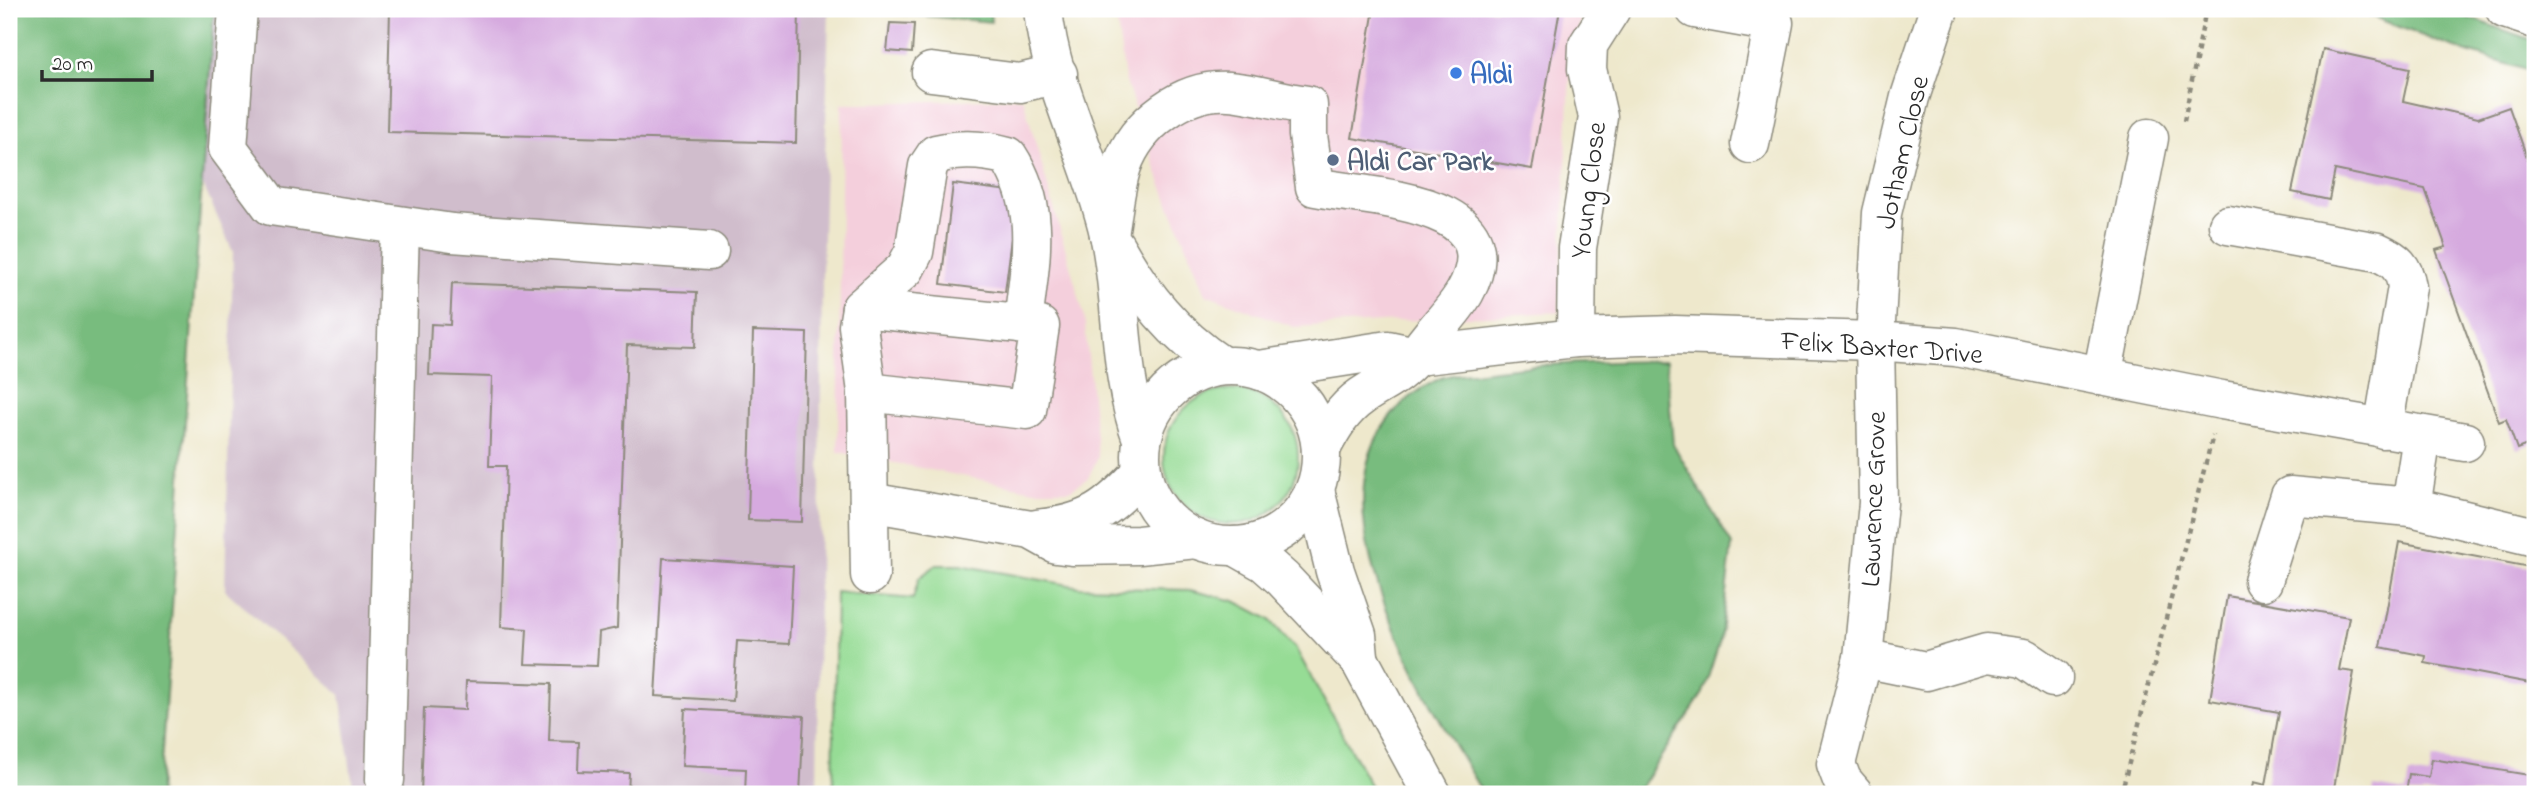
<svg xmlns="http://www.w3.org/2000/svg" width="2544" height="803" font-family="'Indie Flower',sans-serif">
<style>
.built{fill:#f4cfdc}
.industrial{fill:#d0bdcc}
.green{fill:#96dc95;stroke:#608460;stroke-width:2}
.forest{fill:#78bc7e;stroke:#527454;stroke-width:2}
.building{fill:#d6aadf}
.lines{fill:none;stroke-linecap:round;stroke-linejoin:round}
.minor-casing{stroke:#8c8a7c;stroke-width:41}
.major-casing{stroke:#8c8a7c;stroke-width:41}
.path{stroke:#8c8a7c;stroke-width:4.5;stroke-dasharray:5 5;stroke-linecap:butt}
.minor{stroke:#fff;stroke-width:38}
.major{stroke:#fff;stroke-width:38}
.shop-dot{fill:#3f7fe0;stroke:#fff;stroke-width:2.5}
.service-dot{fill:#5c6f8a;stroke:#fff;stroke-width:2.5}
.labels{text-anchor:middle;stroke-width:5;stroke-linejoin:round;paint-order:stroke}
.shop-label{font-size:28px;font-weight:bold;fill:#366cbe;stroke:#fff;text-anchor:start}
.street-label{font-size:28px;fill:#2b2b2b;stroke:#fff}
.service-label{font-size:28px;font-weight:bold;fill:#4e5e75;stroke:#fff;text-anchor:start}
</style>
<rect width="100%" height="100%" fill="#fff"/>
<filter id="ink" filterUnits="userSpaceOnUse"><feTurbulence type="fractalNoise" baseFrequency=".0143" numOctaves="2"/><feDisplacementMap in="SourceGraphic" scale="14" xChannelSelector="R" yChannelSelector="G"/><feConvolveMatrix kernelMatrix="1 2 1 2 8 2 1 2 1" color-interpolation-filters="sRGB"/></filter>
<filter id="wash" filterUnits="userSpaceOnUse"><feTurbulence type="fractalNoise" baseFrequency=".00686" numOctaves="4" result="noise"/><feDisplacementMap in="SourceGraphic" scale="28" xChannelSelector="R" yChannelSelector="G"/><feGaussianBlur stdDeviation="1.57" result="paint"/><feColorMatrix in="noise" values="0 0 0 0 0 0 0 0 0 0 0 0 0 0 0 0 0 1.4 0 .05"/><feComposite in="paint" operator="in"/></filter>
<g filter="url(#wash)">
<rect width="100%" height="100%" fill="#eee8cc"/>
<g class="built">
<path d="M1115,9h467l-12,68 -11,235 -265,15 -88,-33 -46,-113 -35,-102z"/>
<path d="M1023,98l61,217 14,142 -10,21 -18,12h-36l-196,-38 4,-348z"/>
</g>
<path class="industrial" d="M212,9h617l-7,265 -5,520h-463l-14,-100 -115,-104 8,-338 -34,-76z"/>
<g class="green">
<circle cx="1231" cy="457" r="67"/>
<path d="M936,565h24l120,22 110,3 45,11 34,18 27,30 79,145h-542l3,-202 77,7 6,-21z"/>
</g>
<g class="forest">
<path d="M9,9h205l-55,785h-150z"/>
<path d="M848,9h142l1,13z"/>
<path d="M2353,9h91l91,32v32l-89,-28z"/>
<path d="M1666,361l7,83 59,101 -12,95 -17,53 -67,101h-153c-61,-106 -210,-332 -44,-415 11,-6 30,-5 42,-7 62,-9 123,-10 185,-11z"/>
</g>
<g id="blocks">
<g class="building">
<path d="M390,9h409l-3,134 -409,-11z"/>
<path d="M1374,9h186l-28,160 -180,-31z"/>
<path d="M890,23l24,1 -2,29 -25,-2z"/>
<path d="M2323,49l87,19 -7,33 75,17 31,-11 26,73v262l-18,7 -11,-30 -7,3 -63,-172 10,-3 -21,-58 -90,-19 -6,30 -37,-8z"/>
<path d="M953,184l65,8 -13,100 -64,-8z"/>
<path d="M452,283l245,9 -2,55 -68,-2 -10,283 -18,4 -2,34 -72,-2 2,-35 -26,-2 5,-161h-17l3,-89 -63,-2 2,-51 19,1z"/>
<path d="M753,331l54,2 -5,189 -54,-2z"/>
<path d="M2399,542l136,26v116l-110,-21 1,-7 -46,-9z"/>
<path d="M663,558l130,8 -4,78 -52,-3 -4,60 -78,-5z"/>
<path d="M2227,596l122,21 -10,53 15,2 -21,122h-81l2,-12 12,3 13,-73 -69,-12z"/>
<path d="M466,681l85,3 -2,57 30,1 -1,29 51,2 -1,21h-207l3,-86 41,2z"/>
<path d="M685,709l119,7 -4,78h-55l1,-25 -64,-3z"/>
<path d="M2432,759l103,17v18h-162l1,-7 32,5 3,-18 20,3z"/>
</g>
</g>
</g>
<g filter="url(#ink)">
<use href="#blocks" fill-opacity="0" stroke="#8c8a7c" stroke-width="2"/>
<g class="lines">
<defs>
<g id="minor">
<path d="M238,9l-10,139 43,58 181,27 257,18"/>
<path d="M1695,9l79,14 -24,121"/>
<path d="M931,72l89,11 38,-9"/>
<path d="M2228,225l150,27c18,8 26,15 29,35l-24,142"/>
<path d="M1109,235c4,-22 6,-47 13,-69 15,-43 62,-78 107,-75 26,2 53,11 79,14v30l7,52c53,11 201,12 150,105 -13,23 -35,41 -49,64"/>
<path d="M861,308l179,18 -13,84 -160,-18"/>
<path d="M1576,338l1,-90 21,-131 -11,-48 1,-24 23,-36"/>
<path d="M1416,356l160,-18 99,-3 200,6 81,6 266,53 243,42"/>
<path d="M1259,370l129,-20 28,6c-18,21 -32,25 -54,40 -19,13 -30,32 -41,53"/>
<path d="M2102,376l47,-238"/>
<path d="M2422,436l-11,71 124,30"/>
<path d="M869,502l162,28 25,14 16,2 67,-1 57,-6"/>
<path d="M1037,529c52,-5 70,-19 105,-57"/>
<path d="M870,575l-3,-183 -9,-66 3,-18 44,-39 9,-17 14,-86 8,-12c25,-6 47,-5 72,2 36,55 21,108 15,169"/>
<path d="M2263,581l27,-85 121,11"/>
<path d="M1863,658l63,13 61,-18 37,5 29,20"/>
<path d="M385,780l15,-554"/>
<path d="M1854,794l-12,-14 -6,-16 27,-106 15,-155 -3,-162 7,-128 28,-116 29,-88"/>
</g>
<g id="major">
<path d="M1043,9c7,77 49,150 66,225 15,69 8,137 33,205"/>
<path d="M2505,9l30,10"/>
<path d="M1115,246c28,49 59,89 107,120"/>
<circle cx="1231" cy="456" r="90"/>
<path d="M1315,490l20,81 22,64 2,21"/>
<path d="M1235,546l30,17 18,16 77,82 72,133"/>
</g>
</defs>
<use href="#minor" class="minor-casing"/>
<use href="#major" class="major-casing"/>
<g class="path">
<path d="M2184,121l22,-112"/>
<path d="M2121,794l92,-359"/>
</g>
<use href="#minor" class="minor"/>
<use href="#major" class="major"/>
</g>
</g>
<circle class="shop-dot" cx="1456" cy="73" r="7"/>
<circle class="service-dot" cx="1333" cy="160" r="7"/>
<g class="labels">
<g class="shop-label">
<text x="1470" y="83">Aldi</text>
</g>
<g class="street-label">
<text transform="translate(1901 152) rotate(-77)" y="10">Jotham Close</text>
<text transform="translate(1587 190) rotate(-83)" y="10">Young Close</text>
<text transform="translate(1882 346) rotate(4)" y="10">Felix Baxter Drive</text>
<text transform="translate(1872 499) rotate(-88)" y="10">Lawrence Grove</text>
</g>
<g class="service-label">
<text x="1347" y="170">Aldi Car Park</text>
</g>
</g>
<rect width="2544" height="803" fill="none" stroke="#fff" stroke-width="35"/>
<path d="M42 70v10h110v-10" fill="none" stroke="#2b2b2b" stroke-width="3.5"/>
<text x="52" y="70" font-size="21" fill="#2b2b2b" stroke="#ffffff" stroke-width="5" paint-order="stroke">20 m</text>
</svg>
